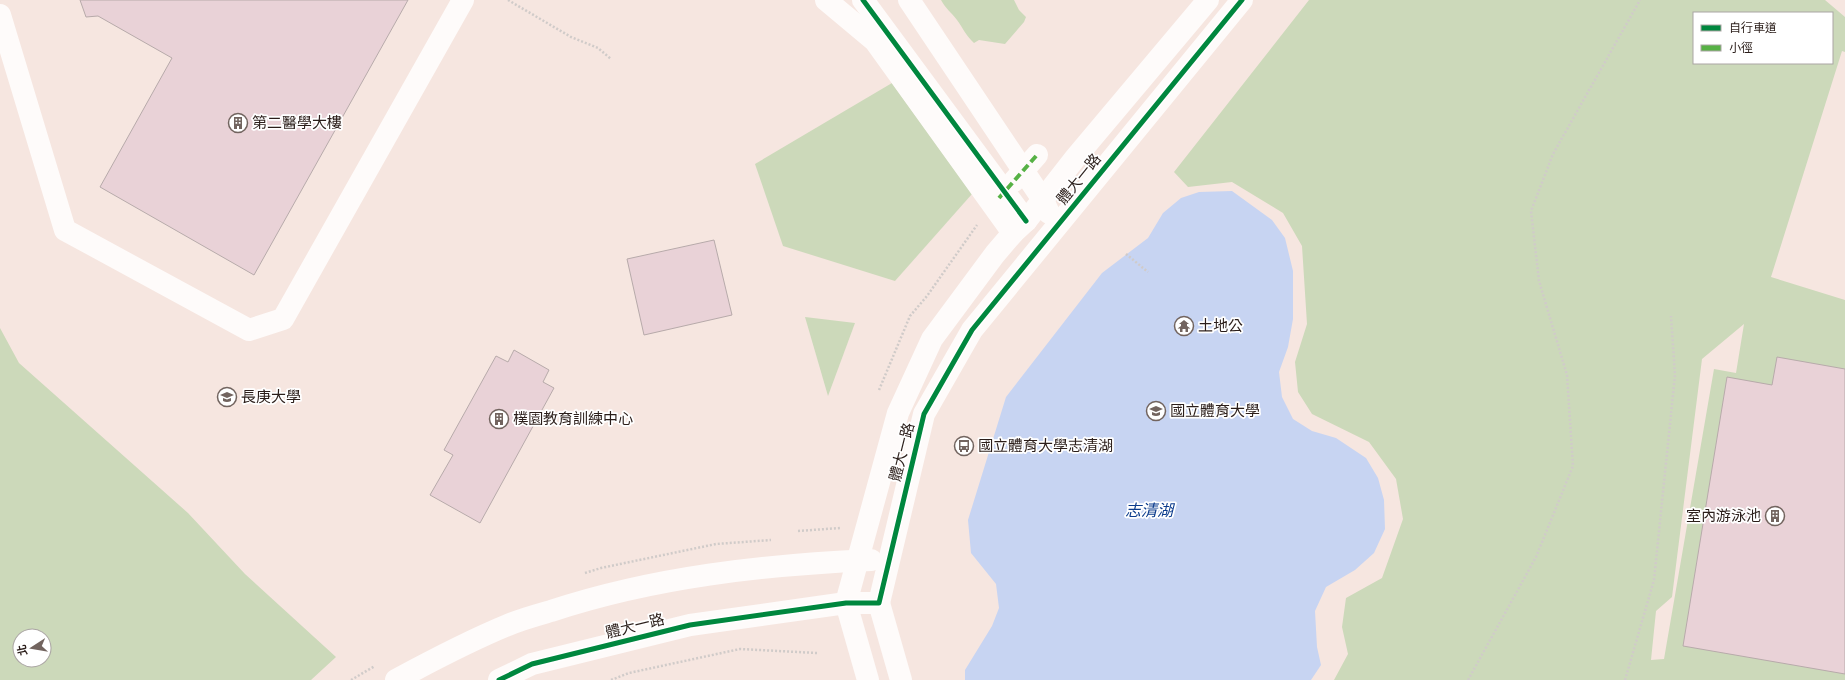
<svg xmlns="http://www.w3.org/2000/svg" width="1845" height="680" font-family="Commissioner,'Noto Sans TC',sans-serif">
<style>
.green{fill:#ccd9ba;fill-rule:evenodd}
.water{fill:#c7d4f2}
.building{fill:#e9d2d7;stroke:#b7aaaa}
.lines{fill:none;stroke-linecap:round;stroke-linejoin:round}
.path{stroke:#d0cbc9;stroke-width:2.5;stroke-dasharray:2 2;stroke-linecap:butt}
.minor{stroke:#fefbfa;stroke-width:22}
.quiet{stroke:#56b145;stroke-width:4;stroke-dasharray:8 4;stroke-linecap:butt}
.cycleway-casing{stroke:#fff;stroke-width:8}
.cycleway{stroke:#00873e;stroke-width:5}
.labels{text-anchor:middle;stroke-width:3.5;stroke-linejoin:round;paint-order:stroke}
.poi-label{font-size:15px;fill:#2b1e1a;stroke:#fff;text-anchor:start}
.street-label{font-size:15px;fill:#2b1e1a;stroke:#fff}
.water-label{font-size:16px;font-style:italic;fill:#0b3b8c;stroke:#fff}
</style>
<rect width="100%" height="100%" fill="#f6e6e0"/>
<g class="green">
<path d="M941,0h73l5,10 7,7 -2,5 -19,22 -26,-4 -5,3c-8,-7 -11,-15 -17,-23 -5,-7 -12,-12 -16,-20z"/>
<path d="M1309,0h516l20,17v35l-3,-1 -71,226 74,23v380h-511l14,-26 -6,-27 4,-29 36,-20 21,-59 -7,-40 -27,-37 -57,-28 -14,-22 -3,-30 12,-38 -5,-78 -19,-33 -51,-31 -44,5 -14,-15zM1694,13h138v50h-138zM1744,324l-8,49 -22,-4 -50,290 -13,1 5,-49 16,-14 30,-238z"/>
<path d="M892,83l80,111 -77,87 -112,-35 -28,-82z"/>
<path d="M805,317l50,6 -27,73z"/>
<path d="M0,328l19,35 169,150 57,61 91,83 -25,23h-311zM20,636h24v24h-24z"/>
</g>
<path class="water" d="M1232,191l40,29 13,18 8,33v48l-5,28 -9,25 3,25 11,22 19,12 24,7 30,20 12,20 6,22 1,29 -11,24 -19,17 -29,17 -11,24 2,36 4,18 -10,15h-346v-10l27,-44 7,-18 -3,-24 -25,-31 -3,-33 38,-123 96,-124 46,-35 15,-25 18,-15 18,-6z"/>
<g class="building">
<path d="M80,0h328l-154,275 -154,-88 72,-129 -74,-42 -12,1z"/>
<path d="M714,240l18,75 -88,20 -17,-76z"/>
<path d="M514,350l35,20 -6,12 11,6 -74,135 -50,-28 23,-40 -9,-5 52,-94 12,6z"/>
<path d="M1777,357l68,12v305l-162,-28 44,-269 45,8z"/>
</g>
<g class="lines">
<g class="path">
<path d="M508,0l63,37 27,11 13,11"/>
<path d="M1126,254l22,18"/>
<path d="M879,390l31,-74 17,-20 50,-71"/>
<path d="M798,531l42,-3"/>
<path d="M585,573l16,-5 115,-24 55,-4"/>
<path d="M351,680l24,-14"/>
<path d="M611,680l18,-7 111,-24 77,4"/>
<path d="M1468,680l68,-123 37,-91 -6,-91 -28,-94 -8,-70 22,-57 87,-154"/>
<path d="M1625,680l29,-100 21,-205 -4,-59"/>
</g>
<g class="minor">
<path d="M826,0l49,41 138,192"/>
<path d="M863,0l163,221"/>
<path d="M909,0l134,200 6,13"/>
<path d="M0,15l65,215 184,100 34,-11 180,-319"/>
<path d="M1014,181l23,-26"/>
<path d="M846,603l52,-190 34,-74 63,-85 18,-21 13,-12 50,-64 132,-157"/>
<path d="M846,603l22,77"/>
<path d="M879,603l22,77"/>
<path d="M396,680c37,-20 73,-39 112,-55 14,-6 29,-10 43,-14 103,-34 212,-46 320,-51"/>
<path d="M499,680l33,-16 158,-39 156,-22h33l45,-189 48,-84 270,-330"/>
</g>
<path class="quiet" d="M999,198l38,-43"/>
<defs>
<g id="cycleway">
<path d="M863,0l163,221"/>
<path d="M499,680l33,-16 158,-39 156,-22h33l45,-189 48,-84 270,-330"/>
</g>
</defs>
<use href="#cycleway" class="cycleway-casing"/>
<use href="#cycleway" class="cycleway"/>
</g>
<defs>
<symbol id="building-ring" viewBox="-11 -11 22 22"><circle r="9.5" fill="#fff" stroke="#72645f" stroke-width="1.5"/><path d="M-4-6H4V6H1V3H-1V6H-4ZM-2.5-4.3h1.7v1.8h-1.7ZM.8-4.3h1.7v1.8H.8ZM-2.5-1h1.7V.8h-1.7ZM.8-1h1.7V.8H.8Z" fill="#72645f"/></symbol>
<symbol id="temple-ring" viewBox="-11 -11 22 22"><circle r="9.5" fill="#fff" stroke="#72645f" stroke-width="1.5"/><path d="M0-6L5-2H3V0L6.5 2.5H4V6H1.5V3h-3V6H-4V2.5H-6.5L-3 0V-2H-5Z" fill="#72645f"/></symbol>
<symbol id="university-ring" viewBox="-11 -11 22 22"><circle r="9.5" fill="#fff" stroke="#72645f" stroke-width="1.5"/><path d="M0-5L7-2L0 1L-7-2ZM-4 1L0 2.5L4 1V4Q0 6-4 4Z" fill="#72645f"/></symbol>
<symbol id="school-ring" viewBox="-11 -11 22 22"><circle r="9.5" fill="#fff" stroke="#72645f" stroke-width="1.5"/><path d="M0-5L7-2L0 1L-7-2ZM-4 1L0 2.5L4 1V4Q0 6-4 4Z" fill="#72645f"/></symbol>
<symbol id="bus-ring" viewBox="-11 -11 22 22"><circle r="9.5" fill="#fff" stroke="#72645f" stroke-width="1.5"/><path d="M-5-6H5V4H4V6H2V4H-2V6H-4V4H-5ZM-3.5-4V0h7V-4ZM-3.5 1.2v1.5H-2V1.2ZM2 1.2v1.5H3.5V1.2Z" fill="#72645f"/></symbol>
</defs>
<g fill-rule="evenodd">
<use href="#building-ring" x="227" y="112" width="22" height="22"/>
<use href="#temple-ring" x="1173" y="315" width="22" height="22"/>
<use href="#university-ring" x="216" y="386" width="22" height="22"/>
<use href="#school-ring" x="1145" y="400" width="22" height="22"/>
<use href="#building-ring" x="488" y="408" width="22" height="22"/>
<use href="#bus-ring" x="953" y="435" width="22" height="22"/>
<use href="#building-ring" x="1764" y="505" width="22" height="22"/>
</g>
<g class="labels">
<g class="poi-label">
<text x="252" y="128">第二醫學大樓</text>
<text x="1198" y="331">土地公</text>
<text x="241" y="402">長庚大學</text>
<text x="1170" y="416">國立體育大學</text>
<text x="513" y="424">樸園教育訓練中心</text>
<text x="978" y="451">國立體育大學志清湖</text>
<text x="1761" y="521" text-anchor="end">室內游泳池</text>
</g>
<g class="street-label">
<text transform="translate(1079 179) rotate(-51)" y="5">體大一路</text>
<text transform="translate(902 452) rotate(-76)" y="5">體大一路</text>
<text transform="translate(635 626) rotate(-14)" y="5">體大一路</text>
</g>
<g class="water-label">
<text x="1149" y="516">志清湖</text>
</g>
</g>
<rect x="1693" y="12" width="140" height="52" fill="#ffffff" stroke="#aaa5a3"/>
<rect x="1701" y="25" width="20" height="6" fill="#00873e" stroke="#aaa5a3"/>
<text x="1729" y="32" font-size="12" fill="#2b1e1a">自行車道</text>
<rect x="1701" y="45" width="20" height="6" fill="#56b145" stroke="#aaa5a3"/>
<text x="1729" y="52" font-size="12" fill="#2b1e1a">小徑</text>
<g transform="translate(32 648) rotate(258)"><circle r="19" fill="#ffffff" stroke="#aaa5a3"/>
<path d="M0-3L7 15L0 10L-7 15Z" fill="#72645f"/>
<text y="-6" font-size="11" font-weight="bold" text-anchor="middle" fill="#2b1e1a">北</text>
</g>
</svg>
